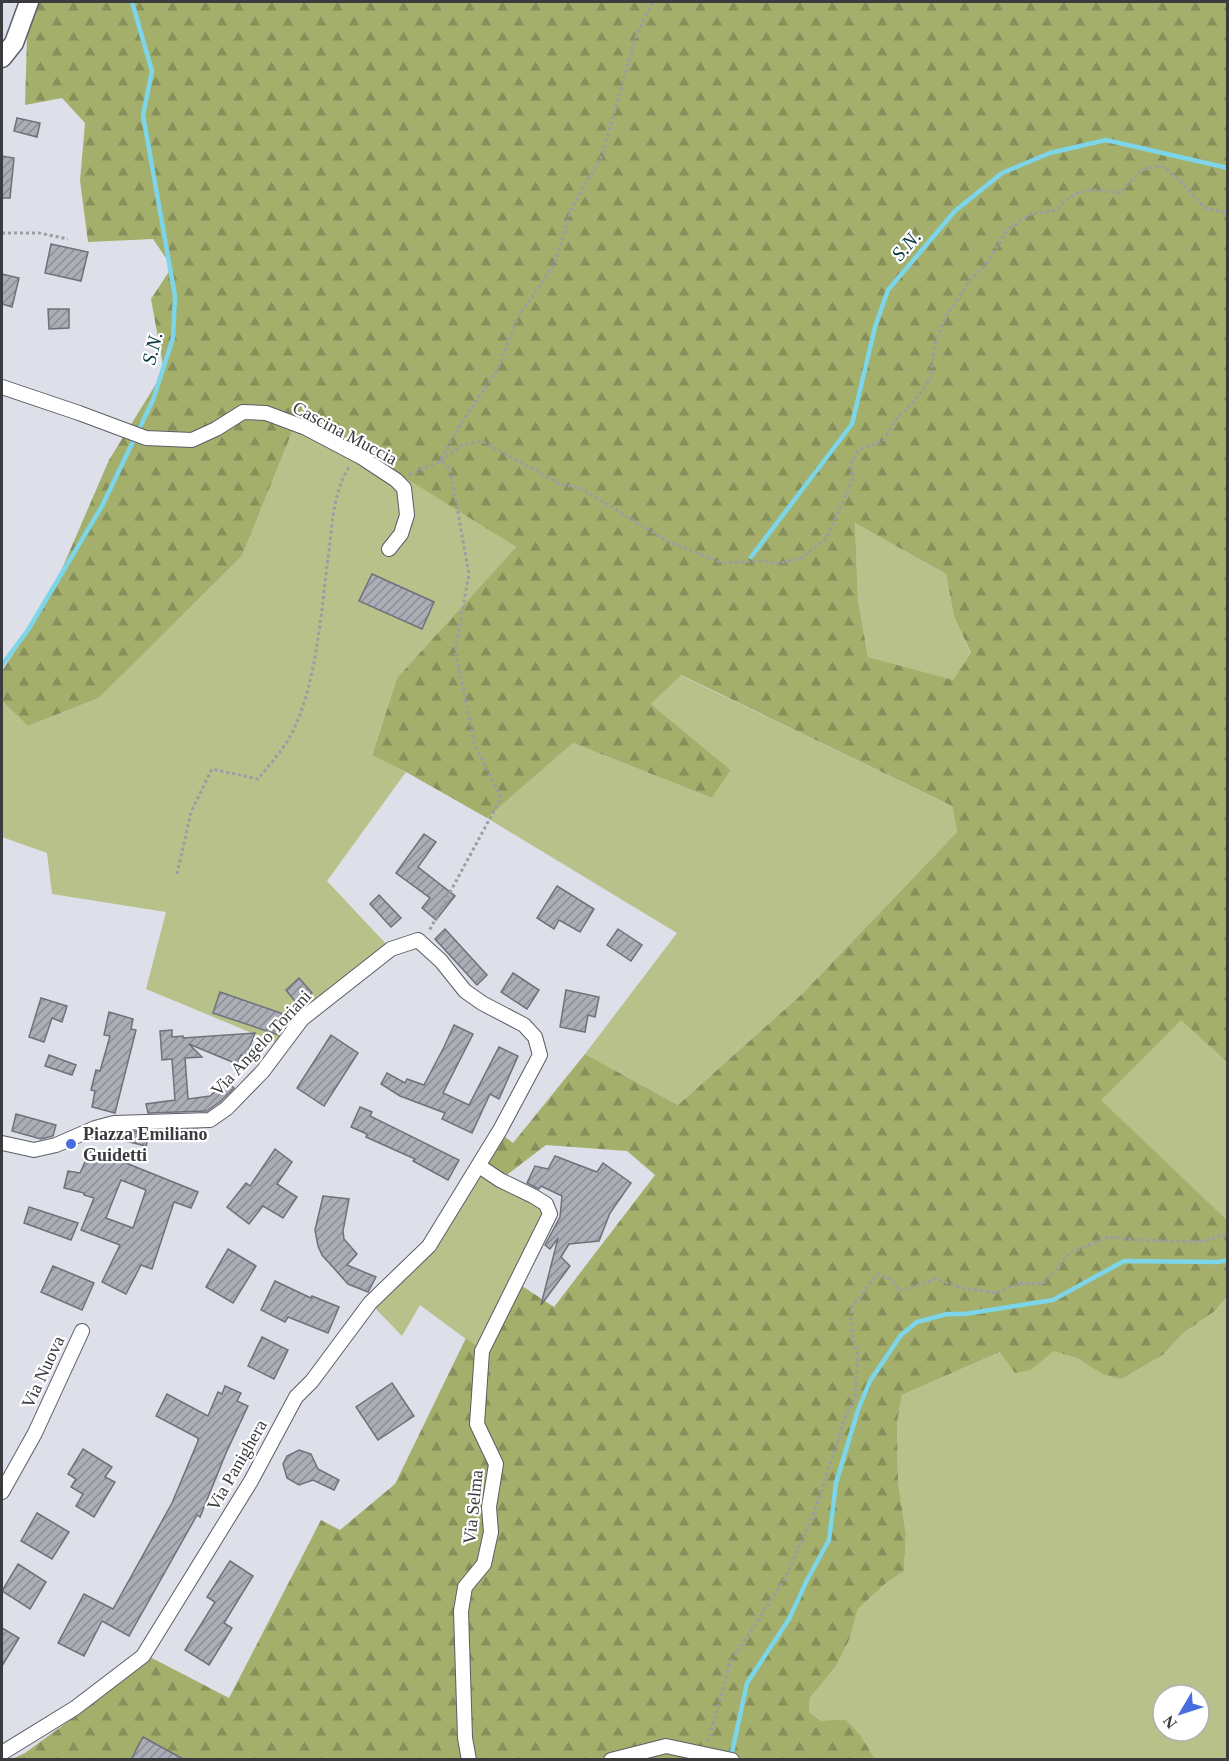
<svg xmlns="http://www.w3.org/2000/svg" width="1229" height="1761" font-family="Georgia,serif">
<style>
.green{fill:#b8c189;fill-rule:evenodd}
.forest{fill:url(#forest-firs);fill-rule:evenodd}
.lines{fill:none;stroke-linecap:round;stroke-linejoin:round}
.stream{stroke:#7cd5e8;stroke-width:4.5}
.building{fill:url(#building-hatch);stroke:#6f717a;stroke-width:1.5;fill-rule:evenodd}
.street-casing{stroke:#5b5d66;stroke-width:16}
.secondary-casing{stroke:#5b5d66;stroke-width:21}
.path{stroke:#9b9ca4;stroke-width:3;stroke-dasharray:3 3;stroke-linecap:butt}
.street{stroke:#fff;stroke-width:14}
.secondary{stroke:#fff;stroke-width:18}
.poi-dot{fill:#486de0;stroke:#fff;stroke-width:2}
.labels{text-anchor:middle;stroke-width:4.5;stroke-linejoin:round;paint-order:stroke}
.street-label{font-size:18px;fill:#3a3b3f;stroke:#fff}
.poi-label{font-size:18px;font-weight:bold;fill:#3a3b3f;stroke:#fff;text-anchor:start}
.water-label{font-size:20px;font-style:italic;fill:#0a363e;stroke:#fff}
</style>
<defs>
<pattern id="forest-firs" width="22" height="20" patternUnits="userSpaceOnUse" patternTransform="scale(1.5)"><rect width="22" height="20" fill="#a5af6c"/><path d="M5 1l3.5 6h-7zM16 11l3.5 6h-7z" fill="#87905a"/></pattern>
<pattern id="building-hatch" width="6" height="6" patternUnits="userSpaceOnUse" patternTransform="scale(1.5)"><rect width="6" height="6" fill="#abadb7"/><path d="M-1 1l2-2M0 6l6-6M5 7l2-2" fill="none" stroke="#8c8e96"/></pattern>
</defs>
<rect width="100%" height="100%" fill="#dddfe9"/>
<g class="green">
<path d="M300,411l216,136 -119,131 -25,76 34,18 -79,109 61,65 -112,97 -130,-54 20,-77 -114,-18 -5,-41 -45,-16v-136l26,25 71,-28 143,-142z"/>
<path d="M855,523l91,51 8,43 17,37 -18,27 -85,-24 -10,-58z"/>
<path d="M680,675l272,131 5,26 -155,162 -124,111 -93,-51 92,-121 -190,-115 86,-75 139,55 19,-28 -80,-66z"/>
<path d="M1181,1019l46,43v158l-127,-120z"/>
<path d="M478,1170l72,44 -68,137 -62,-46 -18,31 -31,-32 58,-56z"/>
<path d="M1227,1296v463h-352l-14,-23 -40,-15 -12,-9 1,-14 26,-32 14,-28 8,-29 27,-25 19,-13 2,-37 -8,-51 -1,-60 5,-28 98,-43 31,18 23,-20 23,8 25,16 62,-20 18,-20 33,-23zM1163,1695h36v36h-36z"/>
</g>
<path class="forest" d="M39,2h1188v1060l-46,-42 -80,80 126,120v76l-12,15 -33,23 -18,20 -43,25 -19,-5 -25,-16 -23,-7 -23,19 -16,3 -15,-21 -98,43 -5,28 1,60 8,51 -2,37 -19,13 -27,25 -8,29 -14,28 -26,32 -1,14 12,9 25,-1 15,16 14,23h-863l13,-6 63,-46 62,-50 79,41 92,-178 19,10 55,-46 71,-146 16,12 34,-68 38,25 101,-132 -28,-24 -81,-6 -46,35 -22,-10 22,-37 13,10 72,-89 93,51 124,-111 155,-162 -5,-26 -271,-131 -30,29 80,66 -19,28 -139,-55 -86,75 -81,-46 -34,-17 25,-77 119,-131 -216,-135 -58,144 -143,142 -71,28 -26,-25v-30l41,-63 12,-23 54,-125 55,-89 -13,-72 21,-32 -19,-28 -65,3 -8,-61 5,-58 -23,-25 -37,7 2,-68zM855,523l91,51 8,43 17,36 -18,27 -85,-23 -10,-58z"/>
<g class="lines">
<g class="stream">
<path d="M751,557l101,-133 23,-97 13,-37 67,-79 47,-38 48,-20 56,-13 122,28"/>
<path d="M2,665l26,-35 74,-124 51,-106 20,-62 2,-42 -32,-181 9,-44 -20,-69"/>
<path d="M731,1757l16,-74 42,-64 18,-39 22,-40 7,-57 22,-73 12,-29 31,-46 16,-13 30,-8h18l88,-14 71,-39 94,1 10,-2"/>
</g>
</g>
<g class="building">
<path d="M17,118l23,5 -3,14 -23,-6z"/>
<path d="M2,156l12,2 -4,40h-8z"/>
<path d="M51,244l37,8 -7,29 -36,-8z"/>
<path d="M2,274l17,4 -7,29 -10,-3z"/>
<path d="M48,309h21v19l-20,1z"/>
<path d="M372,574l62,28 -12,27 -63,-28z"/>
<path d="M424,834l12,8 -18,25 37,29 -19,24 -14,-12 8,-10 -34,-25z"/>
<path d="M557,886l37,23 -14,23 -21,-12 -5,9 -17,-11z"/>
<path d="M379,895l22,23 -10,9 -21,-23z"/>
<path d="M445,929l42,46 -10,10 -42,-46z"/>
<path d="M618,929l24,16 -11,16 -24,-16z"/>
<path d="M513,973l26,17 -12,19 -26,-17z"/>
<path d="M299,978l13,15 -14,12 -12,-15z"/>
<path d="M566,990l33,7 -4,20 -7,-2 -3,17 -25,-5z"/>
<path d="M220,992l69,24 -3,9 -7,10 -66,-22z"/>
<path d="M41,998l26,8 -5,16 -10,-4 -8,24 -15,-5z"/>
<path d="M109,1012l24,7 -2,10 5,1 -21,83 -23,-6 3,-16 -4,-1 5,-20 4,1 10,-35 -6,-1z"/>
<path d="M454,1025l19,9 -30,59 26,12 30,-58 19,9 -19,43 -9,-5 -18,39 -30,-14 3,-6 -45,-17 -19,-12 6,-11 18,10 2,-4 17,6 20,-38z"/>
<path d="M172,1030v7l11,-1v2l72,-5 -9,24 -5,-2 -4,9 -48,-20 13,13 -17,1 3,41 22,-3 17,-15 7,7 -13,13 -14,10 -59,2 -2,-9 29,-4 -3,-41 -10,1 -2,-29z"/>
<path d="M331,1035l27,18 -34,53 -27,-18z"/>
<path d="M49,1055l27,10 -4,10 -27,-9z"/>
<path d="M360,1107l12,5 -2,4 89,44 -11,20 -35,-19 2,-2 -49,-22 1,-3 -16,-7z"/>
<path d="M16,1114l40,11 -3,11 -12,3 -29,-8z"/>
<path d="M197,1129v12h-42l-3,-10z"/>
<path d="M146,1131l4,1 -4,14 -29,-7 1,-7z"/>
<path d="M91,1149l107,43 -7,16 -17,-6 -22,67 -11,-4 -15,29 -24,-12 18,-37 -39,-15 13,-32 -10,-3v-2l-20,-5 4,-17 12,2zM121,1180l25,10 -13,38 -27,-10z"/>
<path d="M275,1149l17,13 -15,22 20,13 -14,21 -20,-12 -14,18 -22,-17 19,-24 4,3z"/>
<path d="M555,1156l42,16 6,-9 28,20 -21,30 -11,28 -30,3 -8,13 9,9 -29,39 17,-67 -8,11 -5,-4 15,-28 2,-21 -21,-10 -2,3 -12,-6 8,-17 13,3z"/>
<path d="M323,1196l26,3 -6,32 1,8 13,15 -10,11 29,12 -8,15 -20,-8 -26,-29 -4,-9 -3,-16z"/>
<path d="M29,1207l49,16 -7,17 -47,-17z"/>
<path d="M228,1249l28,17 -23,37 -27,-16z"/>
<path d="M53,1266l41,17 -12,27 -41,-18z"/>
<path d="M275,1281l36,17 1,-2 27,11 -11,26 -40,-16 -3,5 -24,-12z"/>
<path d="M262,1337l26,13 -14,29 -26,-13z"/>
<path d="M392,1383l22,33 -36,24 -22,-33z"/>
<path d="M225,1386l16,7 -4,8 11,5 -22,47 -26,64 -3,-2 -68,121 -27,-15 -18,35 -26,-13 26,-49 29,15 59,-106 26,-62v-3l-42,-22 11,-22 41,22 10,-24 4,2z"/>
<path d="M83,1449l29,18 -7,10 10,5 -21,35 -18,-11 7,-12 -12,-7 5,-8 -8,-5z"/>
<path d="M299,1450l12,4 7,15 21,11 -5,10 -21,-10 -14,5 -12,-7 -4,-14 4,-8z"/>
<path d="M37,1513l32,19 -17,27 -31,-18z"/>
<path d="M230,1561l23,15 -29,47 8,5 -23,37 -24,-15 30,-48 -8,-5z"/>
<path d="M18,1564l28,18 -16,27 -28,-18z"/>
<path d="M2,1628l17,10 -17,28z"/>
<path d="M143,1737l42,23h-54z"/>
</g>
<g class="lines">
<defs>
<g id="street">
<path d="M2,387l77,26 67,25 46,2 24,-11 27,-17 23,1 40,15 55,29 35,23 8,8 3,27 -6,19 -12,15"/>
<path d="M2,1143l32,7 22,-5 39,-17 19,-5 96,-3 17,-12 36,-37 39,-52 89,-70 27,-9 23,21 24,30 17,12 42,22 11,12 5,18 -40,75 -71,116 -59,57 -58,78 -16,16 -45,84 -108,175 -68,52 -73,45"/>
<path d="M2,1492l33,-59 47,-102"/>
<path d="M469,1760l-4,-22 -4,-127 4,-24 19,-23 7,-32 -2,-25 7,-43 -19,-40 5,-73 68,-137 -4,-10 -13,-8 -33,-16 -21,-14"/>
<path d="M611,1760l55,-14 66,14"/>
</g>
<path id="secondary" d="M2,58l12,-15 15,-41"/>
</defs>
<use href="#street" class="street-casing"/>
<use href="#secondary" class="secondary-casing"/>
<g class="path">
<path d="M2,233h37l29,6"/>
<path d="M441,459l21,-37 35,-52 22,-55 35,-50 18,-58 30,-51 34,-120 17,-34"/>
<path d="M441,461l21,-16 20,-4 78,43 22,5 85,52 55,22 45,-2 9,3 25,-6 25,-19 26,-58 -1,-18 7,-13 25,-9 13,-22 20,-20 15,-21 2,-23 4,-18 10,-22 24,-36 14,-13 22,-35 21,-16 29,-5c21,-25 33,-21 63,-17 14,-16 20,-26 42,-27l14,11 29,31 23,5"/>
<path d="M409,475l32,-14 9,7 19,106 -14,77 20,94 26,53 -72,133"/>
<path d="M177,874l14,-62 21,-43 46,10c12,-15 26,-30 35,-48 25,-52 28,-123 36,-180 3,-28 5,-60 20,-84"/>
<path d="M708,1742l22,-79 54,-83 29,-64 33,-101 9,-17 3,-42 -7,-27v-21l27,-34 14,6 7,11 37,-12 26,9 34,5 26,-10 21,1 28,-32 38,-15 31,3 60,2 28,-8"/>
</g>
<use href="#street" class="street"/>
<use href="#secondary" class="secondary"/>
</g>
<circle class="poi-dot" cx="71" cy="1144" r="6"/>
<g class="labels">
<g class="street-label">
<text transform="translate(345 433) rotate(28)" y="6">Cascina Muccia</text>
<text transform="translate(261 1043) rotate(-47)" y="6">Via Angelo Toriani</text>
<text transform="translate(43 1372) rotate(-65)" y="6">Via Nuova</text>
<text transform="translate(237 1465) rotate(-60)" y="6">Via Panighera</text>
<text transform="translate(473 1507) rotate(-84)" y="6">Via Selma</text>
</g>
<g class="poi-label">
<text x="83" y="1140">Piazza Emiliano<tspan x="83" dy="21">Guidetti</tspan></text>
</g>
<g class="water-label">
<text transform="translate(906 245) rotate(-49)" y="7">S.N.</text>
<text transform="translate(152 348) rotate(-76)" y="7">S.N.</text>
</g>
</g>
<rect width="1229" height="1761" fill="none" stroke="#3a3b3f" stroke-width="6"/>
<g transform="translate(1181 1713) rotate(231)"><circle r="28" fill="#ffffff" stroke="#b0b1b2" stroke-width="1.5"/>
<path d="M0-4.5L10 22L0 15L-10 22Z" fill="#486de0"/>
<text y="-9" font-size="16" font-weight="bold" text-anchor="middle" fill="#3a3b3f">N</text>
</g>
</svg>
